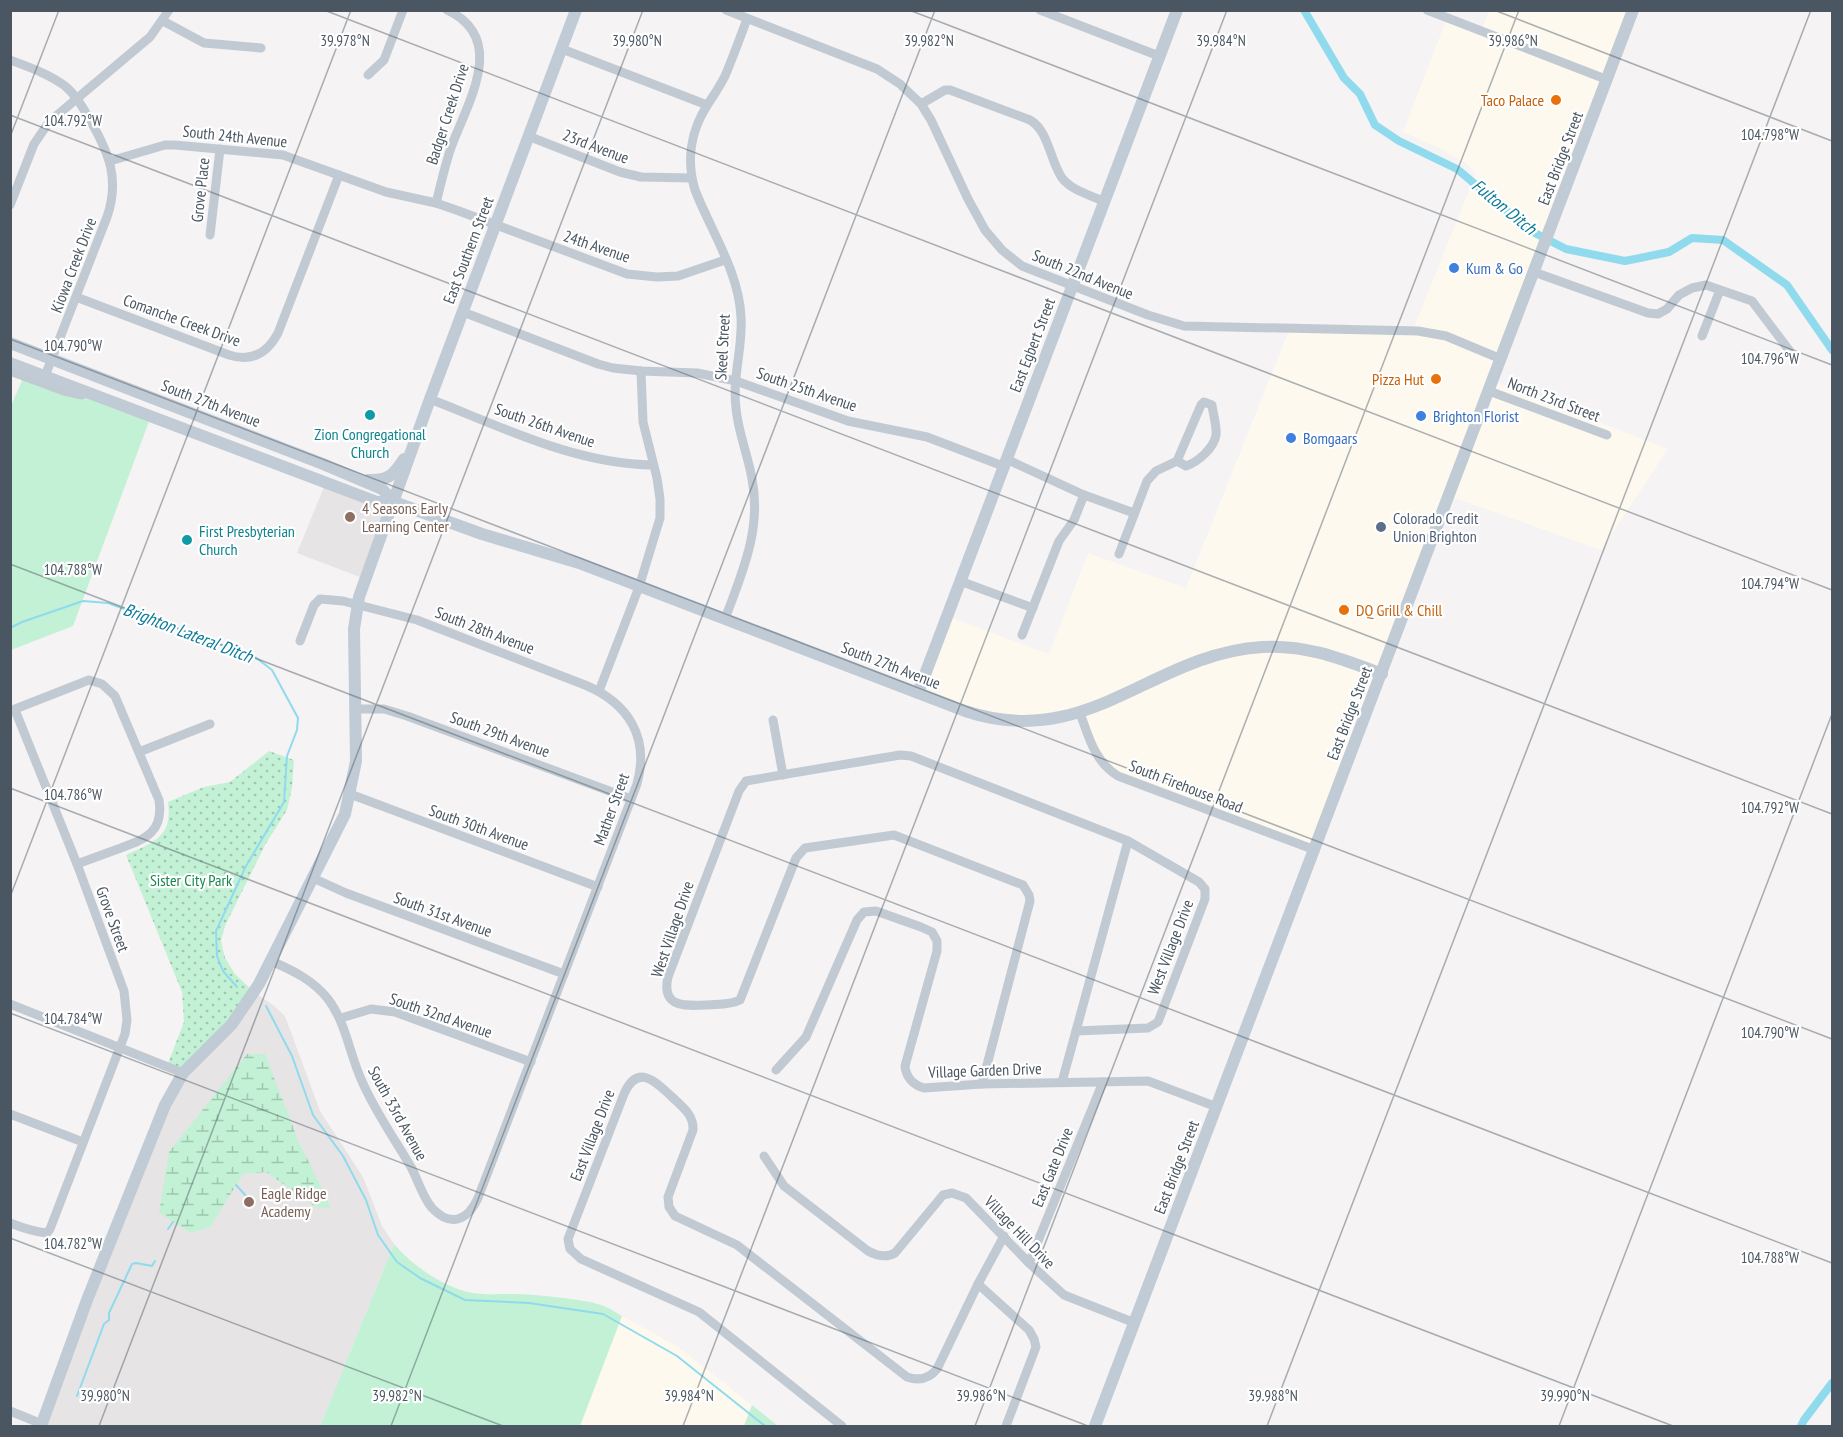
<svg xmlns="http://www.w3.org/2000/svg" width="1843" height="1437" font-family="'PT Sans Narrow',sans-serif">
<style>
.commercial{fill:#fdf9ef}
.education{fill:#e6e4e5}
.green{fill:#c3f1d5}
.wetland{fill:url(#wetland-marsh)}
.park{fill:url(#park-dots)}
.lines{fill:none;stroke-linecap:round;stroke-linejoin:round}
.stream{stroke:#90daee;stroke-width:2}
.canal{stroke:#90daee;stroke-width:8}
.street{stroke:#c1cad2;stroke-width:9}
.secondary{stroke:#c1cbd6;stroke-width:12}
.ticks{fill:none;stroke:#4a5661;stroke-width:1.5;stroke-opacity:0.45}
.food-dot{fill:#e8710a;stroke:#fff;stroke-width:2}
.shop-dot{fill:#3f7fe0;stroke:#fff;stroke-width:2}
.culture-dot{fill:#0f9aa8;stroke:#fff;stroke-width:2}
.education-dot{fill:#8d6e63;stroke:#fff;stroke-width:2}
.service-dot{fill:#5c6f8a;stroke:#fff;stroke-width:2}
.labels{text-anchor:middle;stroke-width:4.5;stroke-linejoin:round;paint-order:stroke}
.food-label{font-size:16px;fill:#c56008;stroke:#fff;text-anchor:end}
.street-label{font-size:16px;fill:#4a5661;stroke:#fff}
.shop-label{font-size:16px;fill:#366cbe;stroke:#fff;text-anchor:start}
.culture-label{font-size:16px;fill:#0d838f;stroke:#fff}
.education-label{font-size:16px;fill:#785e54;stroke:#fff;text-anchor:start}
.service-label{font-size:16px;fill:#4e5e75;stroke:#fff;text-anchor:start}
.park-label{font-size:16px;fill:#17864f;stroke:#fff}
.water-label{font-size:18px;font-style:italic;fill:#0c7c9b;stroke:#fff}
.ticks-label{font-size:15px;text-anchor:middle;fill:#4a5661;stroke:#fff;stroke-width:4.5;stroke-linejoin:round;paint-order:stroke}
</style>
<defs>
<pattern id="wetland-marsh" width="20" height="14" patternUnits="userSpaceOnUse" patternTransform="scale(1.5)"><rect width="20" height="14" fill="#c3f1d5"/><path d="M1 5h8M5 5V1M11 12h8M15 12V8" fill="none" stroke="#a0c6b0"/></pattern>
<pattern id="park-dots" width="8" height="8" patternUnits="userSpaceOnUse" patternTransform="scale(1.5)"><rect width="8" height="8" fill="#c3f1d5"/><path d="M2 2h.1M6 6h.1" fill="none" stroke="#a0c6b0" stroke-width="1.8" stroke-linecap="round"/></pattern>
</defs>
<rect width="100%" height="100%" fill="#f5f3f3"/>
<g class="commercial">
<path d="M1489,11h144l-140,370 175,68 -67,101 -152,-54 -134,354 -206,-79 -29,-58 -73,8 -89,-28 29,-77 102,38 39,-101 98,35 104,-260 123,2 63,-157 -9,-9 -30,-17 -34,-15 44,-114 34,13z"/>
<path d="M622,1316l58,32 72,57 -8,21h-164z"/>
</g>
<g class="education">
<path d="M326,482l68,20 -29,77 -68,-26z"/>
<path d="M254,992l19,13 12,11 35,95 43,66 19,49 12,18 -74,182h-270l-8,-2 123,-319z"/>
</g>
<g class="green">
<path d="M24,376l127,40 -78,210 -62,24 -1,-242z"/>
<path d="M394,1244c19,22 49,43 78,49 15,2 31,1 46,1 19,1 66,5 83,11 7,2 14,7 21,11l-42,110h-260z"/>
<path d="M752,1405l26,21h-34z"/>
</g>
<path class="wetland" d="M247,1054h18l33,86 33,68 -15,-1 -50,-35 -23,2 -33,53 -19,6 -32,-20 10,-61z"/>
<path class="park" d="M269,751l25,9 -2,28 -5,22 -22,35 -40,81 -4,15 4,17 10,16 19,18 -71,81 -16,-7 17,-44 -2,-30 -56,-137c28,-13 47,-18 42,-53l36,-15 26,-5z"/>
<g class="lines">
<g class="stream">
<path d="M10,628l12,-6 61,-21 25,2 147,54 17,13 26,48 -1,12 -10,26 -3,46 -38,64 -30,65 1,25 6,15 14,16"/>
<path d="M266,1006l26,50 21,59 30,41 23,44 12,35 19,27 23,16 45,22 64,3 74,11 74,42 88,70"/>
<path d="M236,1185l12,13"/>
<path d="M168,1229l5,-7"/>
<path d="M77,1396l27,-72 5,-4v-7l23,-49 4,-1 16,3 3,-5"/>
</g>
<g class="canal">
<path d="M1304,10l40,68 16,16 15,31 24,16 58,28 74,62 35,18 59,12 44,-9 23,-14 31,2 64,45 45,65"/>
<path d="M1801,1426l3,-6 28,-37"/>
</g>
<g class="street">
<path d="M726,10l151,59 23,15 21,20 10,16 37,79 17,31 17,20 20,16 126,49 36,11 234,5 28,5 55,23"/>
<path d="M1040,10l119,46"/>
<path d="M1427,10l181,70"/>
<path d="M163,21l41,22 57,5"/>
<path d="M562,49l145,56"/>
<path d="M10,60c19,7 39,14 55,26 11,9 18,22 25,34 19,33 30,59 17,97l-62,159"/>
<path d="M368,75l16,-15 19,-50"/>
<path d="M921,104l24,-14h5l80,30c19,11 20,41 32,58 9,12 28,17 41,23"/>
<path d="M528,136l92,36 21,5 50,1"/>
<path d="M110,161l55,-16h10l108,10 103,37 50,11 23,8 168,63 30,3 21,-1 47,-16"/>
<path d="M436,203c5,-19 9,-39 16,-58 16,-43 56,-107 -5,-135"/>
<path d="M10,205l24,-61 15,-22 101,-85 19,-27"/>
<path d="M210,235l10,-86"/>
<path d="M1534,272l114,41 10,1 9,-5 12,-14 13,-7 14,-3 46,16 43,57"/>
<path d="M76,297l153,58c22,7 38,-1 49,-22l61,-158"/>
<path d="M463,312l135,52 15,4 28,3 56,2 39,8 112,40 79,16 76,29"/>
<path d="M1702,336l18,-46"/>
<path d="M10,371l54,20 18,4"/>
<path d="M1489,391l118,44"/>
<path d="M430,399c72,28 145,65 223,66"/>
<path d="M1006,459l78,36 50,18"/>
<path d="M1119,554l28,-73 9,-10 21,-10 24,-56 3,-3 8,3c1,9 5,21 4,30 -2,13 -18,27 -30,31l-9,-5"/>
<path d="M960,581l73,27"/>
<path d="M725,619c17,-46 37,-90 27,-140 -4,-24 -14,-47 -16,-71 -4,-31 7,-60 5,-91 -2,-45 -30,-86 -46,-127 -9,-30 -4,-60 13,-86 6,-9 12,-18 17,-28 8,-19 15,-38 22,-57"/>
<path d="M1022,635l37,-94 15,-21 10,-25"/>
<path d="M599,691l40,-104 21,-69v-19l-3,-21 -14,-56 -2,-51"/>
<path d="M356,709h28l23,7 224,83"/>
<path d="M10,711l79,-31 13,4 13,12 44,104c5,33 -14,39 -41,49 -14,5 -27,10 -41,15"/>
<path d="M1080,713c9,25 15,49 38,63l197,74"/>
<path d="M773,720l10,55"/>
<path d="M139,752l71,-28"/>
<path d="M350,794l248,93"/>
<path d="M313,878l33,15 218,81"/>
<path d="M271,961c21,9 42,19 57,38 18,24 21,53 33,80 13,31 33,59 50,88 7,13 11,29 21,41 19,20 36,12 46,-10l159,-414c13,-47 -9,-81 -52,-99l-168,-65 -74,-19 -23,-2 -6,6 -14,36"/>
<path d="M10,1004l173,69"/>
<path d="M341,1018l30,-9 24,3 136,50"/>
<path d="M776,1070l30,-33 51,-117 7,-8 12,-1 45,16 11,5 5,9v10l-32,115c1,11 8,19 19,22l58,-4 166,-3 69,26"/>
<path d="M1062,1082l66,-241"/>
<path d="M982,1084l48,-183 -1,-6 -6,-10 -129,-50 -89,13 -9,10 -56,142c-10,5 -21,4 -33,5 -22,1 -46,3 -39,-28l71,-186 7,-10 154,-26 11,1 217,85 71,41 6,7v10l-47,123 -10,6 -72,3"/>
<path d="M10,1114l73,28"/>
<path d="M764,1156l20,30 84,65c9,5 18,7 27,2l48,-58 9,-2 14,5 63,65 35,32 71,28"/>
<path d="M10,1223c13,5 24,9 37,10l3,-4 75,-195 2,-14 -3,-29 -47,-127 -62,-154"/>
<path d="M1029,1263l74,-181"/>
<path d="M978,1284l26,-48"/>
<path d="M10,1411l32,13"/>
<path d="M842,1426l-143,-114 -118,-53 -11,-10 -2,-10 56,-145c13,-30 30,-14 47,2 10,10 23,18 22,34l-25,67 1,10 6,9 62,29 170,132c12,4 22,2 30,-8l41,-85 51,46 5,9 2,8 -30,79"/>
</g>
<g class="secondary">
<path d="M10,343l313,121 59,25 12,13"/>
<path d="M10,363l367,139h17l88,32 97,29 386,148c123,41 186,-57 297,-64 43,-3 80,12 120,27"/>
<path d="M368,480c20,1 26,-5 36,-21"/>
<path d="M918,693l259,-683"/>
<path d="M41,1426l46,-126 78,-195 18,-32 49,-49 27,-40 86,-170 11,-53 -2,-132 5,-32 71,-198 146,-389"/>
<path d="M1095,1426l538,-1416"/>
</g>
</g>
<path class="ticks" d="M324,10l1508,580M909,10l923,355M1494,10l338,131M10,115l1822,699M10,137l49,-127M10,339l1822,700M10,564l1822,699M10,788l1663,638M10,897l341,-887M10,1013l1078,413M10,1238l493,188M99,1426l544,-1416M391,1426l544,-1416M683,1426l544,-1416M975,1426l544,-1416M1267,1426l544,-1416M1559,1426l273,-712"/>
<g class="food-dot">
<circle cx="1556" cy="100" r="6"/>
<circle cx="1436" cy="379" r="6"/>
<circle cx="1344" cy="610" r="6"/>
</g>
<g class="shop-dot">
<circle cx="1454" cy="268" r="6"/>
<circle cx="1421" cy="416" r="6"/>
<circle cx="1291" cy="438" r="6"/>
</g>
<g class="culture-dot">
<circle cx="370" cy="415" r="6"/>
<circle cx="187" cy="540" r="6"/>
</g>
<g class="education-dot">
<circle cx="350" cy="517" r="6"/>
<circle cx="249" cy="1202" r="6"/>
</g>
<circle class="service-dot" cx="1381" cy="527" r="6"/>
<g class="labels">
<g class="food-label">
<text x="1544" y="106">Taco Palace</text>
<text x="1424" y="385">Pizza Hut</text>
<text x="1356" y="616" text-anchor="start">DQ Grill &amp; Chill</text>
</g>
<g class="street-label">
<text transform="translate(447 114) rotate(-72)" y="6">Badger Creek Drive</text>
<text transform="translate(235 136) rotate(6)" y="6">South 24th Avenue</text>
<text transform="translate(596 146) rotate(21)" y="6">23rd Avenue</text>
<text transform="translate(1560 158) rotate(-69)" y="6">East Bridge Street</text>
<text transform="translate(200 190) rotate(-84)" y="6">Grove Place</text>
<text transform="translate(597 246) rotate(19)" y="6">24th Avenue</text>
<text transform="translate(468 250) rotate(-69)" y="6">East Southern Street</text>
<text transform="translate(73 265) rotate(-69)" y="6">Kiowa Creek Drive</text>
<text transform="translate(1083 274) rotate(22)" y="6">South 22nd Avenue</text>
<text transform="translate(182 320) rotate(20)" y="6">Comanche Creek Drive</text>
<text transform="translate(1032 345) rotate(-69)" y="6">East Egbert Street</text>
<text transform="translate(722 347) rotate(-87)" y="6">Skeel Street</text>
<text transform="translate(807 389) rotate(19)" y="6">South 25th Avenue</text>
<text transform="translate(1554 399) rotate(21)" y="6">North 23rd Street</text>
<text transform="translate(211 403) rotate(21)" y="6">South 27th Avenue</text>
<text transform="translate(545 425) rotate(19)" y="6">South 26th Avenue</text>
<text transform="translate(485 630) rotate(21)" y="6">South 28th Avenue</text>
<text transform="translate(891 665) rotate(21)" y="6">South 27th Avenue</text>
<text transform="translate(1349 713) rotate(-69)" y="6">East Bridge Street</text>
<text transform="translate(500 734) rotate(20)" y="6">South 29th Avenue</text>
<text transform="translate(1186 786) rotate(21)" y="6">South Firehouse Road</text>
<text transform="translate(611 809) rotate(-70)" y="6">Mather Street</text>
<text transform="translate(479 827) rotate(20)" y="6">South 30th Avenue</text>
<text transform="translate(443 914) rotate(20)" y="6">South 31st Avenue</text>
<text transform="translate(113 919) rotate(70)" y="6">Grove Street</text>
<text transform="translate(672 929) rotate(-71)" y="6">West Village Drive</text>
<text transform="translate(1170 947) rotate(-69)" y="6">West Village Drive</text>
<text transform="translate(441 1015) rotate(19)" y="6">South 32nd Avenue</text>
<text transform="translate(985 1070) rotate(-2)" y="6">Village Garden Drive</text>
<text transform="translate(398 1113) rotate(61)" y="6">South 33rd Avenue</text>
<text transform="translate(592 1135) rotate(-69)" y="6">East Village Drive</text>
<text transform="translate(1052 1167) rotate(-68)" y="6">East Gate Drive</text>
<text transform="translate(1176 1167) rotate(-69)" y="6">East Bridge Street</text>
<text transform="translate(1020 1232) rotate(46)" y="6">Village Hill Drive</text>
</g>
<g class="shop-label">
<text x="1466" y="274">Kum &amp; Go</text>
<text x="1433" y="422">Brighton Florist</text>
<text x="1303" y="444">Bomgaars</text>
</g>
<g class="culture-label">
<text x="370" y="440">Zion Congregational<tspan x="370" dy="18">Church</tspan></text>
<text x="199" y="537" text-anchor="start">First Presbyterian<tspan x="199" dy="18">Church</tspan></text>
</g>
<g class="education-label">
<text x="362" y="514">4 Seasons Early<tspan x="362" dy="18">Learning Center</tspan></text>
<text x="261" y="1199">Eagle Ridge<tspan x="261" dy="18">Academy</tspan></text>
</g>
<g class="service-label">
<text x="1393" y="524">Colorado Credit<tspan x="1393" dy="18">Union Brighton</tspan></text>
</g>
<g class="park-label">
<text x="191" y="886">Sister City Park</text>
</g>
<g class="water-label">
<text transform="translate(1504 207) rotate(39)" y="6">Fulton Ditch</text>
<text transform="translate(188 633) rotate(21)" y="6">Brighton Lateral Ditch</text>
</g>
</g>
<g class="ticks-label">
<text x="345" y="46">39.978°N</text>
<text x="637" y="46">39.980°N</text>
<text x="929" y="46">39.982°N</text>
<text x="1221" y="46">39.984°N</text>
<text x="1513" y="46">39.986°N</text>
<text x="73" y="126">104.792°W</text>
<text x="1770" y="140">104.798°W</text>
<text x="73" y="351">104.790°W</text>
<text x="1770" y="364">104.796°W</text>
<text x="73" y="575">104.788°W</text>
<text x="1770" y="589">104.794°W</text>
<text x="73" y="800">104.786°W</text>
<text x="1770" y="813">104.792°W</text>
<text x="73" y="1024">104.784°W</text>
<text x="1770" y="1038">104.790°W</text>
<text x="73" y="1249">104.782°W</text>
<text x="1770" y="1263">104.788°W</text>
<text x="105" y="1401">39.980°N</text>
<text x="397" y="1401">39.982°N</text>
<text x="689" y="1401">39.984°N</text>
<text x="981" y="1401">39.986°N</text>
<text x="1273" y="1401">39.988°N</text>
<text x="1565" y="1401">39.990°N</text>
</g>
<rect width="1843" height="1437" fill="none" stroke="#4a5661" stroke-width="24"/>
</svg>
